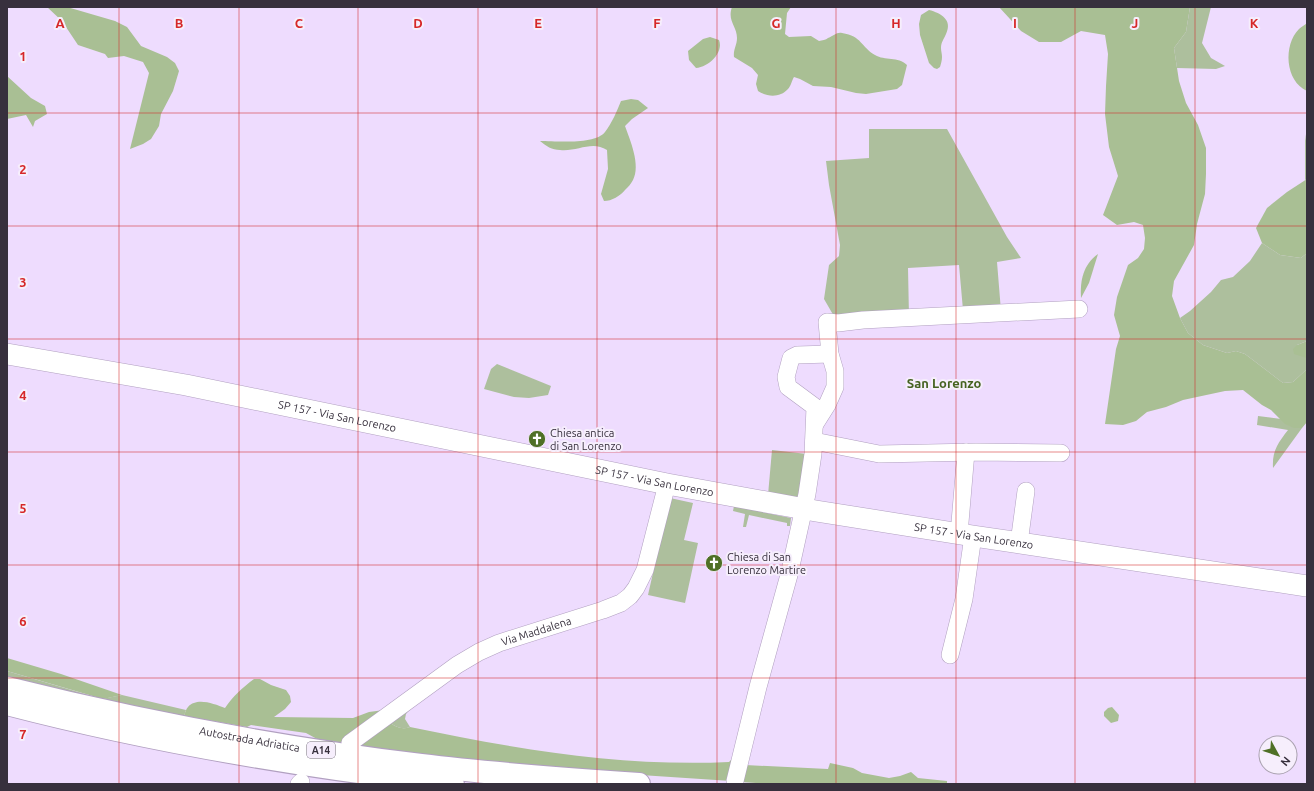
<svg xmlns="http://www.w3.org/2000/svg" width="1314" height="791" font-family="Ubuntu,sans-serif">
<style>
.green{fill:#adbf9d}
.forest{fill:#a9bf94}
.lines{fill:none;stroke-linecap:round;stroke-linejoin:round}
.minor-casing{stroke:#b1a0c0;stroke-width:18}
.major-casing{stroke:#b1a0c0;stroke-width:22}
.highway-casing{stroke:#b1a0c0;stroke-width:24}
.minor{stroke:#fff;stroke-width:17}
.major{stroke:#fff;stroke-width:21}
.highway{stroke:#fff;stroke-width:22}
.grid{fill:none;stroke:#d62828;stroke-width:1;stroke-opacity:0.55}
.labels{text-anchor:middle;stroke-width:4;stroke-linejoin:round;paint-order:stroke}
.shield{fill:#f6eefc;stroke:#706976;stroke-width:1}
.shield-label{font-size:10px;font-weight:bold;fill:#37303d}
.street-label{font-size:11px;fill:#37303d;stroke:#f6eefc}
.poi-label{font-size:11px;fill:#37303d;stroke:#f6eefc;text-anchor:start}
.quarter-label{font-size:13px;font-weight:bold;fill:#456220;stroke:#f6eefc}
.grid-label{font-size:13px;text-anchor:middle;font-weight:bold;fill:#d62828;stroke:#f6eefc;stroke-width:4;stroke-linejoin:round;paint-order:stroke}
</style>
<rect width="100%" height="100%" fill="#eedcfe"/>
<g class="green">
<path d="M1190,7h21l-9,36 9,15 14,8 -9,3 -39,-1 -3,-20 12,-16z"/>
<path d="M1307,127v52l-2,1v-39z"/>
<path d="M869,129h78l60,108 14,21 -24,4 4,49 -38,-1 -4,-45 -51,3 1,49 -74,1 -11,-19 5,-34 10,-9 1,-11 -11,-60 -3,-24 43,-3z"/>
<path d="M1262,243l18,12 21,3 6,-5v88l-10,4 10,13v11l-14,13 -10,1 -38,-29 -9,-3 -9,2 -24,-8 -15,-12 -8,-15 10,-7 21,-19 10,-12 12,-3 17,-16z"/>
<path d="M497,364l54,22 -3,9 -19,3 -15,-1 -30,-8 7,-20z"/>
<path d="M1258,416l23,3c6,7 13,8 21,9l-29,40c-1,-17 5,-25 15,-38l-31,-5z"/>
<path d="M772,450l35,4 -4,46 -35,-5z"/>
<path d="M670,498l23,5 -9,37 14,3 -13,60 -37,-8z"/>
<path d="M734,506l57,12 -1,8h-3v-3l-38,-8 -3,12h-3l2,-13 -12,-3z"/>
<path d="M472,663l-60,44 -6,7 -1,5 5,8c-8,3 -15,0 -22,-6z"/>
<path d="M7,671l95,28 20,-4 64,15 -2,6 -57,-9 -120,-29z"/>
</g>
<g class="forest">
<path d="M47,7h20l48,14 12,6 14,19 26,11 8,6 4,8 -6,20 -12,23 -2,12 -8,13 -8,5 -13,5 19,-76 -6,-11 -19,-6 -16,2 -3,-4 -27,-9 -16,-24z"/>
<path d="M732,7h59l-4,6 -2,21 4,3 22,-1 8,5c3,-1 7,-1 9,-3 6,-2 8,-6 14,-5 20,3 19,14 33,22 10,6 23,1 32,10l-5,20 -5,4 -31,5 -10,-1 -25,-6 -18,-1 -13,-7 -6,-2c-2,3 -3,9 -6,12 -8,9 -21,8 -30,2l-2,-7 2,-9 -6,-7 -18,-11c-1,-7 3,-12 3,-19 0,-12 -10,-17 -5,-31z"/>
<path d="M999,7h191l-4,25 -12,16 5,33 7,22 12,22 8,23v26l-1,20 -8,30 -3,21 -20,36 -2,15 8,22 8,15 15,12 24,8 9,-2 9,3 38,29 10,-1 14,-13v53l-5,6h-8l-9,-4 -14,-14 -9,-5 -19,-15 -18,1 -42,9 -17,7 -19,5 -11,9 -13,4 -18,-1 11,-75 4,-13 -6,-21 3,-18 11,-32 10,-7 6,-9 1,-11 -2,-13 -9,-3 -17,3 -14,-10 15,-39 -9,-29 -4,-33 1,-28 2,-32 -3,-19 -24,-4 -20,11h-22l-18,-11z"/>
<path d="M929,10c12,3 24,10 17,24 -2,5 -5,8 -5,14 0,3 1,6 1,9 0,3 -1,7 -2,10l-3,2 -3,-1 -5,-5 -9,-28 -1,-11 2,-9z"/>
<path d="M1307,23v68c-22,-10 -24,-46 -8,-62 2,-2 6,-4 8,-6z"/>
<path d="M710,37l9,3c5,13 -11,27 -23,28l-7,-8 -1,-9 15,-12z"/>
<path d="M7,76l24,22 14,8 2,8 -12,7 -2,6 -7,-12 -19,4z"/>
<path d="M631,99l7,1 10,8 -16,11 -7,7c5,14 16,39 8,54 -2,4 -5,7 -8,10 -5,6 -13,11 -21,11l-3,-7 7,-25 -1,-19c-15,-10 -30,2 -47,0 -8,0 -14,-4 -20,-9 16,0 55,4 65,-9 7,-9 12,-21 16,-31z"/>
<path d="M1307,179v74l-6,5 -21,-3 -18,-12 -6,-15 11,-20 20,-16z"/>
<path d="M1098,254l-9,29 -8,15c-1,-18 2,-33 17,-44z"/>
<path d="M1307,341v17l-13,-4 -1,-5 4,-4z"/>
<path d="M7,658l54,16 61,21 -19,4 -96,-28z"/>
<path d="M254,679h6l11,6 15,5 4,6 1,6 -6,7 -11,8 79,1 16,-6 15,-2 -42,34 -25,-5 -11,-6 -55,-8 -4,2 -63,-11c1,-3 2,-7 4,-9 9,-10 26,-3 37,1 8,-12 17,-20 29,-29z"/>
<path d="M1112,707l7,8 -1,6 -7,2 -7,-7v-4l4,-4z"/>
<path d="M388,721c7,6 14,9 22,6 105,22 212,40 319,35l9,-9 -7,28 -211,-14 -171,-21z"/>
<path d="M830,763l23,5 9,5 27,5 11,-2 11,-4 7,6 29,3v3h-176l-31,-2 5,-17 83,4z"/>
</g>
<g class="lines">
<defs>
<g id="minor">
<path d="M815,424l12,-19 8,-18v-16l-5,-17 -3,-32 11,1 25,-3 216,-11"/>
<path d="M814,441l65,13 97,-2 85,1"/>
<path d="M959,534l7,-82"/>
<path d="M1019,543l7,-52"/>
<path d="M950,655l14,-56 9,-63"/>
<path id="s1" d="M350,743l107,-78 22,-13 20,-9 104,-33 18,-7 9,-7 6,-8 9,-18 22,-86"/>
<path d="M735,781l23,-94 31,-112 18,-81 6,-40 2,-47 -27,-20 -2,-10 5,-19 6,-3 33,-1"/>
<path d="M299,784l2,-2"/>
</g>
<g id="major">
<path id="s2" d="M7,354l179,31 481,99 149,27 157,25 334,50"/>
</g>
<g id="highway">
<path id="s3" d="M7,688c136,34 275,60 414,77 72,9 145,14 218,19"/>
<path d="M7,704c146,38 296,63 446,80"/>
</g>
</defs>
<use href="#minor" class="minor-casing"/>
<use href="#major" class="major-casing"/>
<use href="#highway" class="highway-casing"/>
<use href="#minor" class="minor"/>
<use href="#major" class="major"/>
<use href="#highway" class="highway"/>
</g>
<path class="grid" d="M119,7v777M239,7v777M358,7v777M478,7v777M597,7v777M717,7v777M836,7v777M956,7v777M1075,7v777M1195,7v777M7,113h1300M7,226h1300M7,339h1300M7,452h1300M7,565h1300M7,678h1300"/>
<defs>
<symbol id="church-disc" viewBox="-11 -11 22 22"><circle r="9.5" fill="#4f7026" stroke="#f6eefc"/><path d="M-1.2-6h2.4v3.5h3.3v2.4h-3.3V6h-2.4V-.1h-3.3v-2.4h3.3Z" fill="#fff"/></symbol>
</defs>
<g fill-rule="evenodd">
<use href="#church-disc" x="527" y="429" width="20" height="20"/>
<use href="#church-disc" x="704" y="553" width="20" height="20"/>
</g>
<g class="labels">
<rect class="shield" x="307" y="742" width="28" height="16" rx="3"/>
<g class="shield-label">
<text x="321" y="754">A14</text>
</g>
<g class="street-label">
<text dy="4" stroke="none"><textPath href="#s2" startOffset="336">SP 157 - Via San Lorenzo</textPath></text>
<text dy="4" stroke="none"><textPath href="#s2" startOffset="660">SP 157 - Via San Lorenzo</textPath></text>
<text dy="4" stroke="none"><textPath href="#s2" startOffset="984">SP 157 - Via San Lorenzo</textPath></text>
<text dy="4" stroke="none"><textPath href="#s1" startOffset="219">Via Maddalena</textPath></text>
<text dy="4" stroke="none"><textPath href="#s3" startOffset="248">Autostrada Adriatica</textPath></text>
</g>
<g class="poi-label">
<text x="550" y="437">Chiesa antica<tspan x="550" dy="13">di San Lorenzo</tspan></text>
<text x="727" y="561">Chiesa di San<tspan x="727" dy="13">Lorenzo Martire</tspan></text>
</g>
<g class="quarter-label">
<text x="944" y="388">San Lorenzo</text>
</g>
</g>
<g class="grid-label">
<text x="60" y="28">A</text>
<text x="179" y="28">B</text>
<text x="299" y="28">C</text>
<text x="418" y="28">D</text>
<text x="538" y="28">E</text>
<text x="657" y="28">F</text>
<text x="776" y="28">G</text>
<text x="896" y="28">H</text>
<text x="1015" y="28">I</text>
<text x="1135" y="28">J</text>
<text x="1254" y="28">K</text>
<text x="23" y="61">1</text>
<text x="23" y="174">2</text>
<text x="23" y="287">3</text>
<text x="23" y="400">4</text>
<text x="23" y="513">5</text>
<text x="23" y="626">6</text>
<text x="23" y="739">7</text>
</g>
<rect width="1314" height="791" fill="none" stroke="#37303d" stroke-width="16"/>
<g transform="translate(1278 755) rotate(130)"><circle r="19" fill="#f6eefc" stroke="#aaa2b0"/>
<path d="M0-3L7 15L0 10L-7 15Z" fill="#4f7026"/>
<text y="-6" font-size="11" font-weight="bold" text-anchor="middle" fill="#37303d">N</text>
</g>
</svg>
